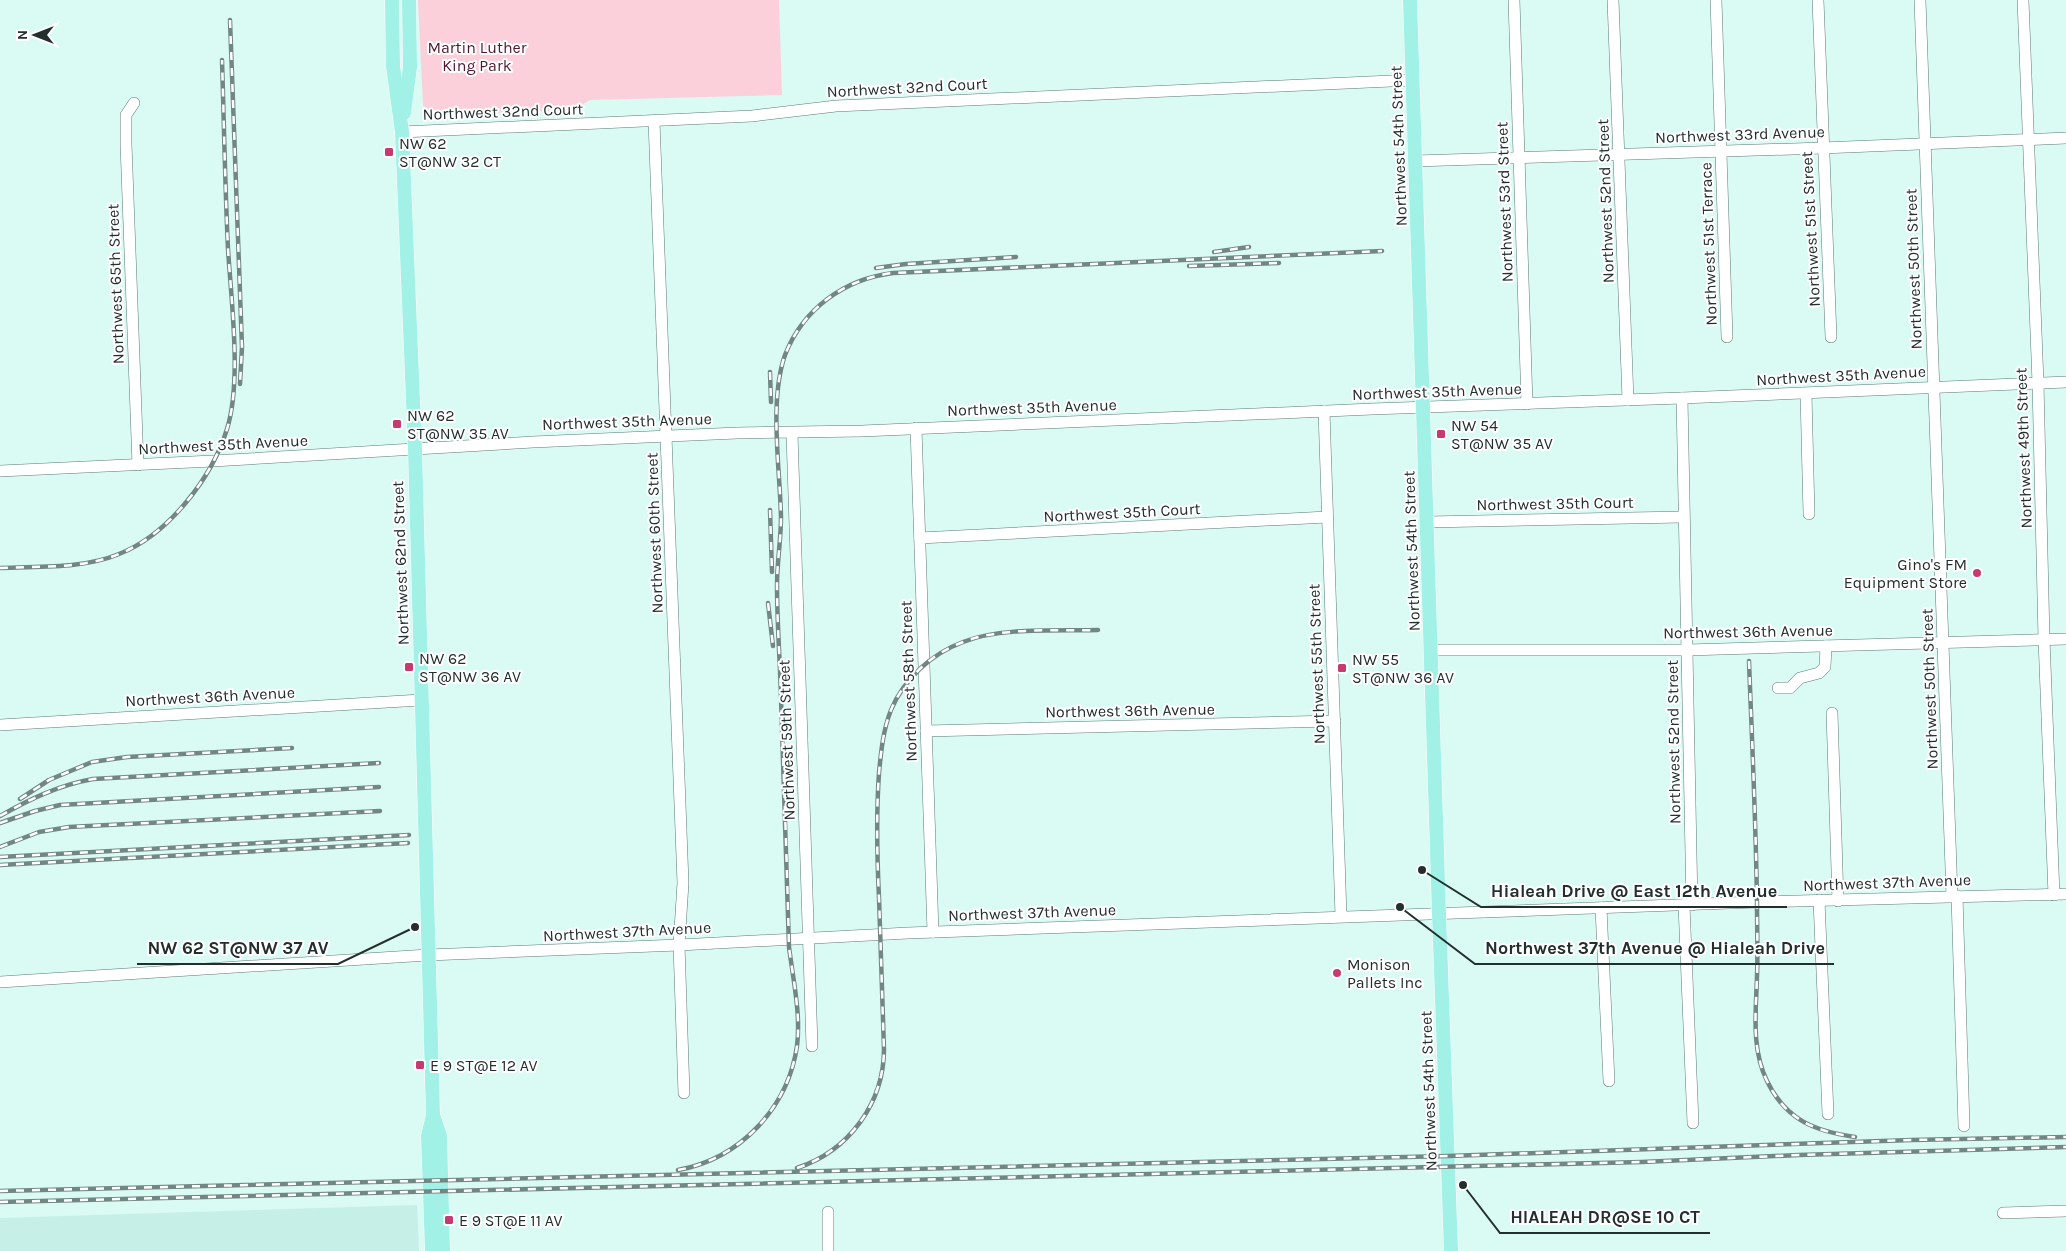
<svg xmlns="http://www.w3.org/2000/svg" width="2066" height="1251" font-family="Karla,sans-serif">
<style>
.built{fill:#c6efe8}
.green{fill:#fbd0db}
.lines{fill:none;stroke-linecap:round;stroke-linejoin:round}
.minor-casing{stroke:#5d7a75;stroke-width:12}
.major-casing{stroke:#fff;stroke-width:15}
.minor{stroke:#fff;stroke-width:11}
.major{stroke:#a1f1e7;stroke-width:14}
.rail-casing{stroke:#728683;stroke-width:4.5}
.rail{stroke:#fff;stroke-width:2.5;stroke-dasharray:8;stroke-linecap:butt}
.poi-dot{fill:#c63a6f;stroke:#fff;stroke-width:2}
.labels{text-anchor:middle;stroke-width:4;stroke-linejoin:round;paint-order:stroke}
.park-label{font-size:16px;fill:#52182d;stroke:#fff}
.street-label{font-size:16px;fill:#232f2d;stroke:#fff}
.poi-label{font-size:16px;fill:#232f2d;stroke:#fff;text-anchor:start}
.leader{fill:none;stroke:#232f2d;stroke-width:2}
.callout-dot{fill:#232f2d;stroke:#fff;stroke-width:2}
.callout-label{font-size:18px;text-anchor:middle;font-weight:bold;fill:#232f2d;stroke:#fff;stroke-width:4;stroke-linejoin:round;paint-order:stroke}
</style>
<rect width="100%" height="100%" fill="#dafaf4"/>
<path class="built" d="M417,1205l2,46h-419v-33z"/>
<path class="green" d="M418,0h361l3,95 -192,5 -12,7 -16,4 -132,3 -7,-9z"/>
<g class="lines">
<defs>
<g id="minor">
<path d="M1514,0l13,404"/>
<path d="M1613,0l15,400"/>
<path d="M1716,0l11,337"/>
<path d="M1818,0l13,337"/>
<path d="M1920,0l32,896"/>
<path d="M2023,0l15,383 6,256 10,256"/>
<path d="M134,103l-8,12v29l12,321"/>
<path d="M654,121l29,762 -4,62 5,148"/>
<path d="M402,132l350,-16 84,-10 577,-26"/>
<path d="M1415,161l407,-13 244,-10"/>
<path d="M1806,394l3,120"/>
<path d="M1682,398l10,507"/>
<path d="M1324,411l17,505"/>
<path d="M916,428l17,504"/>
<path d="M792,434l20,612"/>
<path d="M0,471l213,-10 320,-19 204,-9 125,-2 510,-22 310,-11 384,-16"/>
<path d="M1428,522l255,-5"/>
<path d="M920,538l407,-21"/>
<path d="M1431,650h256l379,-11"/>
<path d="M1778,688h12l10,-10 19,-5 6,-6 1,-21"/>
<path d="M1832,713l6,188"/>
<path d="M0,725l421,-25"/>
<path d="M926,731l409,-10"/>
<path d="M1957,896l7,230"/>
<path d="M1819,900l9,214"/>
<path d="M1684,905l9,218"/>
<path d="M1601,908l8,173"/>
<path d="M0,982l428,-27 251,-10 229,-12 849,-31 309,-8"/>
<path d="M2003,1213l63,-2"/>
<path d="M828,1251v-39"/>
</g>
<g id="major">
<path d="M392,0l1,66 9,66 13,317 18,666 -5,21 4,115"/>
<path d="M1410,0l29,914 12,337"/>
<path d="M404,113l6,-46 -1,-67"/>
<path d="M433,1115l7,21 3,115"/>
</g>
</defs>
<use href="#minor" class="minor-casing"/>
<use href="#major" class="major-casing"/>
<use href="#minor" class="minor"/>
<use href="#major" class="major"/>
<defs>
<g id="rail">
<path d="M230,20l12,327 -2,37"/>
<path d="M1214,252l35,-5"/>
<path d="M1189,266l90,-3"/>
<path d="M876,268l30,-4 110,-7"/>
<path d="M770,372l1,30"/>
<path d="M770,510l2,62"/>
<path d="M0,568c39,-2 83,1 119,-14 49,-19 93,-76 108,-125 15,-47 4,-130 1,-180 -3,-63 -4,-126 -6,-189"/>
<path d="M768,603l5,43"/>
<path d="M1749,661c3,81 7,162 8,243 0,24 1,48 0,72 -1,36 -6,72 10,105 19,39 47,50 88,56"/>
<path d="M20,799l29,-19 43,-18 35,-5 165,-9"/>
<path d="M0,816c30,-17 59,-31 93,-37l286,-16"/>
<path d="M0,823l35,-12 25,-6 319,-18"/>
<path d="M0,847l39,-15 30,-5 311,-16"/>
<path d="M0,857l409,-22"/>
<path d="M0,865l408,-22"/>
<path d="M797,1168c52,-17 87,-65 87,-119 -2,-50 -3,-101 -5,-151 -2,-42 -3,-83 0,-125 2,-21 4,-43 12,-63 13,-31 40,-56 72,-68 37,-15 95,-11 135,-12"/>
<path d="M678,1170c62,-11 110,-62 119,-124 4,-32 -4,-67 -8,-99 -2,-83 -5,-166 -8,-249 -1,-38 -4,-76 -4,-113 0,-23 4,-45 4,-68 -1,-49 -12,-116 4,-162 18,-46 59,-76 108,-82l489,-22"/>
<path d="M0,1191l1448,-35 464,-16 154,-3"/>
<path d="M0,1202l1642,-40 157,-7 267,-8"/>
</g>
</defs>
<use href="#rail" class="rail-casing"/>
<use href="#rail" class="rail"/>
</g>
<g class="poi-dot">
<rect x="384" y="147" width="10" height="10" rx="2.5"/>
<rect x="392" y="419" width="10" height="10" rx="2.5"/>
<rect x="1436" y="429" width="10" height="10" rx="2.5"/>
<circle cx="1977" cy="573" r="5"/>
<rect x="404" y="662" width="10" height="10" rx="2.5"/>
<rect x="1337" y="663" width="10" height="10" rx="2.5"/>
<circle cx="1337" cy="973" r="5"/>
<rect x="415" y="1060" width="10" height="10" rx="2.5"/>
<rect x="444" y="1215" width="10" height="10" rx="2.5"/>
</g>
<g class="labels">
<g class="park-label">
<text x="477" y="53">Martin Luther<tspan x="477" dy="18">King Park</tspan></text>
</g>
<g class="street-label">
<text transform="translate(907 87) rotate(-3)" y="6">Northwest 32nd Court</text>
<text transform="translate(503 111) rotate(-2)" y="6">Northwest 32nd Court</text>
<text transform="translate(1740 134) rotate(-2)" y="6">Northwest 33rd Avenue</text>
<text transform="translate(1398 146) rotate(-92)" y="6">Northwest 54th Street</text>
<text transform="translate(1605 201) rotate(-92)" y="6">Northwest 52nd Street</text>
<text transform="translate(1504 202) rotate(-92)" y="6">Northwest 53rd Street</text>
<text transform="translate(1810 229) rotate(-93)" y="6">Northwest 51st Street</text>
<text transform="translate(1708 244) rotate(-92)" y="6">Northwest 51st Terrace</text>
<text transform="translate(1913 269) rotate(-92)" y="6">Northwest 50th Street</text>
<text transform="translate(115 284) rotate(-92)" y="6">Northwest 65th Street</text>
<text transform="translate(1841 375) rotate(-3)" y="6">Northwest 35th Avenue</text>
<text transform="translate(1437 391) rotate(-2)" y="6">Northwest 35th Avenue</text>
<text transform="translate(1032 407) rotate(-2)" y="6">Northwest 35th Avenue</text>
<text transform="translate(627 421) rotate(-2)" y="6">Northwest 35th Avenue</text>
<text transform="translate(223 444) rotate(-3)" y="6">Northwest 35th Avenue</text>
<text transform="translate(2023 448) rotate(-92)" y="6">Northwest 49th Street</text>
<text transform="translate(1555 503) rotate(-1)" y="6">Northwest 35th Court</text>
<text transform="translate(1122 512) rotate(-3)" y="6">Northwest 35th Court</text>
<text transform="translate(654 533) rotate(-92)" y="6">Northwest 60th Street</text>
<text transform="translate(1411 551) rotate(-92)" y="6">Northwest 54th Street</text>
<text transform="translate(400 563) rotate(-92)" y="6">Northwest 62nd Street</text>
<text transform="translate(1748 631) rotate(-1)" y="6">Northwest 36th Avenue</text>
<text transform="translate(1316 664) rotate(-92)" y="6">Northwest 55th Street</text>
<text transform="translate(908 681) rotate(-92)" y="6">Northwest 58th Street</text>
<text transform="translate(1929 689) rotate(-92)" y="6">Northwest 50th Street</text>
<text transform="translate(210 696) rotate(-3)" y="6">Northwest 36th Avenue</text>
<text transform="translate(1130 710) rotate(-1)" y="6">Northwest 36th Avenue</text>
<text transform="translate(786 740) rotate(-92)" y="6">Northwest 59th Street</text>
<text transform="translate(1673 742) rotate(-91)" y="6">Northwest 52nd Street</text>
<text transform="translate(1887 882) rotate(-2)" y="6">Northwest 37th Avenue</text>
<text transform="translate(1032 912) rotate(-2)" y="6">Northwest 37th Avenue</text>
<text transform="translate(627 931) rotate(-3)" y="6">Northwest 37th Avenue</text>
<text transform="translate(1428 1091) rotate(-92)" y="6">Northwest 54th Street</text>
</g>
<g class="poi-label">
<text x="399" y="149">NW 62<tspan x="399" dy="18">ST@NW 32 CT</tspan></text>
<text x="407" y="421">NW 62<tspan x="407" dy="18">ST@NW 35 AV</tspan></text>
<text x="1451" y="431">NW 54<tspan x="1451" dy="18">ST@NW 35 AV</tspan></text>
<text x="1967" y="570" text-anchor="end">Gino's FM<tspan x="1967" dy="18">Equipment Store</tspan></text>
<text x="419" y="664">NW 62<tspan x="419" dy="18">ST@NW 36 AV</tspan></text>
<text x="1352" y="665">NW 55<tspan x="1352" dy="18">ST@NW 36 AV</tspan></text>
<text x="1347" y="970">Monison<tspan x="1347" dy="18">Pallets Inc</tspan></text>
<text x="430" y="1071">E 9 ST@E 12 AV</text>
<text x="459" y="1226">E 9 ST@E 11 AV</text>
</g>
</g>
<path class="leader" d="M1422 870L1481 907H1787M1400 907L1475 964H1834M415 927L338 964H137M1463 1185L1500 1233H1710"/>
<g class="callout-dot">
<circle cx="1422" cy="870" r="5"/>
<circle cx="1400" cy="907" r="5"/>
<circle cx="415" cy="927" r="5"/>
<circle cx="1463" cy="1185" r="5"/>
</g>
<g class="callout-label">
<text x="1634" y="897">Hialeah Drive @ East 12th Avenue</text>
<text x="1655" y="954">Northwest 37th Avenue @ Hialeah Drive</text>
<text x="238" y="954">NW 62 ST@NW 37 AV</text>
<text x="1605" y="1223">HIALEAH DR@SE 10 CT</text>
</g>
<g transform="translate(35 35) rotate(270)" stroke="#ffffff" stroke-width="4" paint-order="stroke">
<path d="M0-4L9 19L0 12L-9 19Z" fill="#232f2d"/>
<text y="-8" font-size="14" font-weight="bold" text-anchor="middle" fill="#232f2d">N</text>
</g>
</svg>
